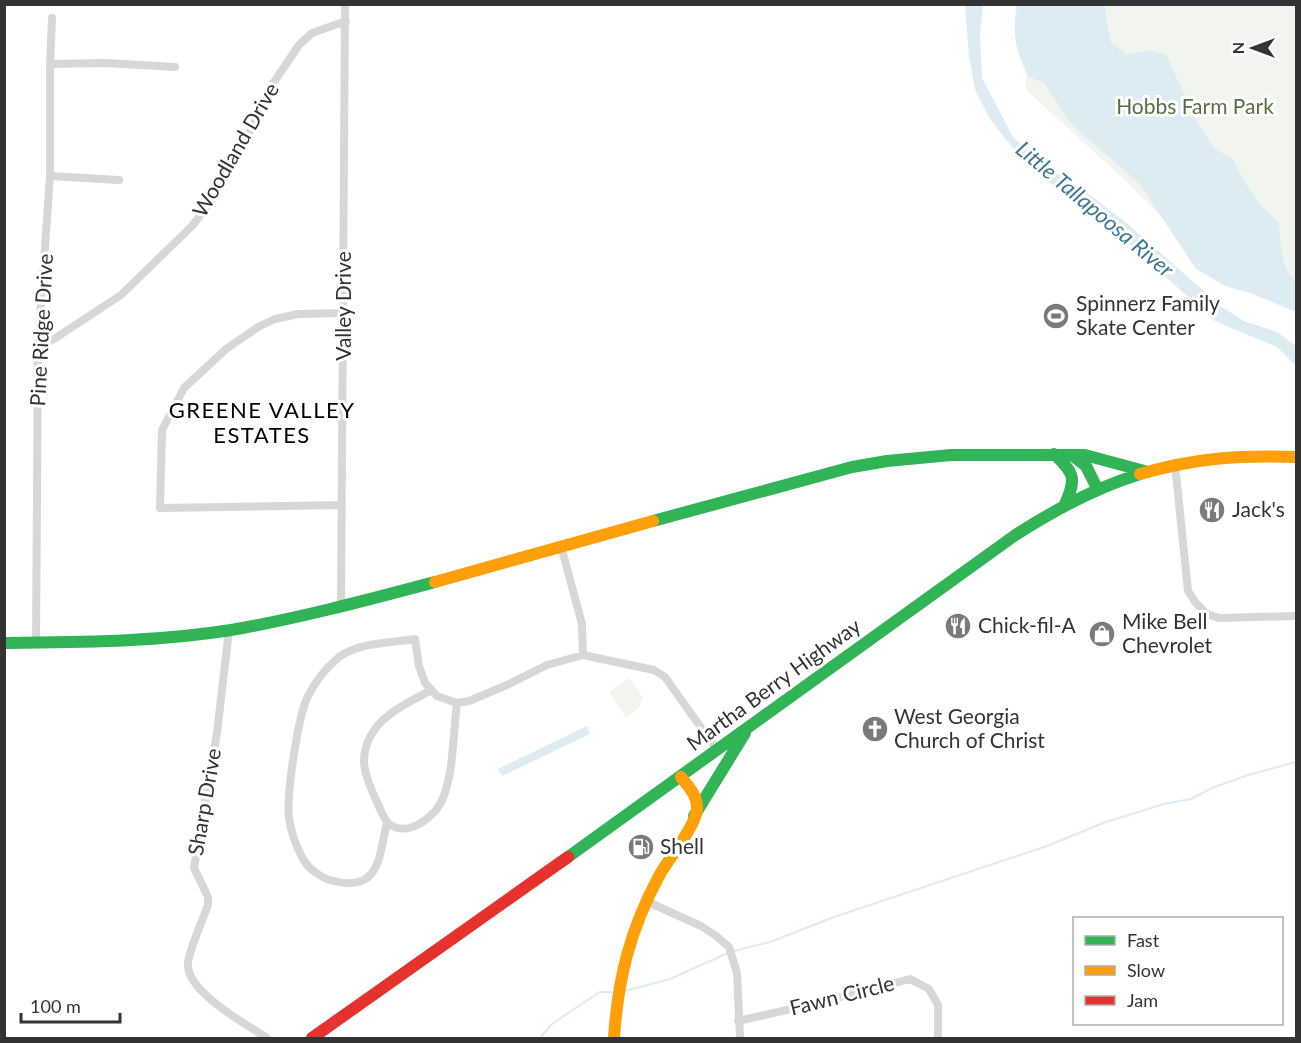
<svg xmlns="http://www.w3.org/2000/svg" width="1301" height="1043" font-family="Lato,sans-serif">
<rect width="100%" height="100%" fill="#fff"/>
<!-- green -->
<path fill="#f1f5ed" d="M1027 5H1296V307L1218 275 1126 181 1026 90Z
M630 678 643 698 639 707 626 718 609 692Z"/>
<!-- water -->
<path fill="#ddebf3" d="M965 5H983L980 35 982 78 1013 137 1045 166 1086 192 1124 221 1222 307 1244 321 1277 332 1296 346V366L1277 347 1215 321 1081 201 1048 182 1013 148 990 119 975 90 969 56Z
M1017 5H1104L1111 43 1127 55 1149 50 1166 55 1200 127 1214 148 1233 160 1247 186 1263 208 1279 223C1281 241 1280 270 1296 281V312L1250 293 1225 286 1196 269 1139 183 1073 126 1044 83 1029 77C1015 52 1012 33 1017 5Z
M587 726 590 734 502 776 498 769Z"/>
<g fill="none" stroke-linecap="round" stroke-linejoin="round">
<!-- stream -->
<path stroke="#ddebf3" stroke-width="2" d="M734 951 770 942 834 917 1047 846 1103 823 1164 804 1191 799 1212 788 1248 775 1296 762
M621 992 670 979 728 953
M540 1038 552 1024 565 1015 600 992H612"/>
<!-- street -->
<path stroke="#d7d7d7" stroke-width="8" d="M50 64 106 63 175 67
M50 176 119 180
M38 346 51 341 121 295 192 226 213 199 258 116 272 85 299 45 312 33 346 21
M1175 464 1188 591 1196 603 1207 614 1219 618 1296 616
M342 505 160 508 162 430 184 388 226 349 258 327 275 319 298 314 344 313
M561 546 582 624 583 655
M341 607 345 4
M229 630 217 733 194 868 208 897V905C203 919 189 950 188 963 185 991 246 1024 267 1038
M36 643 38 346 50 176V64L52 18
M431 690C412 701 388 711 375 729 356 755 365 777 377 802 380 808 383 818 388 823 407 839 436 817 443 798 454 771 453 732 457 703
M387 822C379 856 380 893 334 881 322 879 307 868 302 857 296 846 291 831 289 818 286 796 298 716 308 696 315 682 327 667 339 657 359 642 392 643 415 639L419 666 425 683 437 696 457 703 469 701 507 685 547 665 583 655 654 670 665 677 717 750
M646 901 701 926 715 935 729 947 737 973 740 1038
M738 1021 818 1003 910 979 929 989 938 1005V1038"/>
<!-- fast -->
<path stroke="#30b455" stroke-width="12" d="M1054 454C1074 473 1077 478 1065 504
M1073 456 1086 466 1098 490
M653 521 852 467 887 461 951 455H1085L1148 472
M4 643C80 642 156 642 231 630 300 618 367 600 435 582
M694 816 745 733
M568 857 1014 536C1054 510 1095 488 1140 474"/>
<!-- slow -->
<path stroke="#ff9f0a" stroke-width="12" d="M1140 474C1195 458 1239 455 1296 457
M435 582 653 521
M614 1038C618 978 630 930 659 876 668 859 695 828 697 809 698 796 688 786 681 777"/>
<!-- jam -->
<path stroke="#e5322d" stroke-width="12" d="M312 1038 568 857"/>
</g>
<!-- icons -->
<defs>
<symbol id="stadium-disc" viewBox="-11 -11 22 22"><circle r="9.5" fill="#7a7a7a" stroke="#fff"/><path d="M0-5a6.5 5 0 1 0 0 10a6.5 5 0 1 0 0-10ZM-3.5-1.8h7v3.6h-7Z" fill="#fff"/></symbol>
<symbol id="restaurant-disc" viewBox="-11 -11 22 22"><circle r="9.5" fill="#7a7a7a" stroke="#fff"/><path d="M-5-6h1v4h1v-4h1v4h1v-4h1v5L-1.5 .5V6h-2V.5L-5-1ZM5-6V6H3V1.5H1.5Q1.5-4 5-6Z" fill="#fff"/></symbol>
<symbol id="shop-disc" viewBox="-11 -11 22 22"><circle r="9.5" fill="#7a7a7a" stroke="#fff"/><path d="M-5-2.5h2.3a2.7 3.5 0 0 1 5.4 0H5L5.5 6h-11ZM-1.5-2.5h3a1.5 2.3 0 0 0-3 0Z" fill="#fff"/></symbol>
<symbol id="church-disc" viewBox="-11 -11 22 22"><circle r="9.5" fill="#7a7a7a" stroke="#fff"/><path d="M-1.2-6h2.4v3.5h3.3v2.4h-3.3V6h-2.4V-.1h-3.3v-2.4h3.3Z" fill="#fff"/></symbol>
<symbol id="fuel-disc" viewBox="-11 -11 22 22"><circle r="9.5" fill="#7a7a7a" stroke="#fff"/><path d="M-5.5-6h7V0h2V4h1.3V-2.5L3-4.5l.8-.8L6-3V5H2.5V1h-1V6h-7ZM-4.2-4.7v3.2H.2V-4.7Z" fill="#fff"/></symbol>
</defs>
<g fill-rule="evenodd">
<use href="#stadium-disc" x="1041" y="301" width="30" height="30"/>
<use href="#restaurant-disc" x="1197" y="495" width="30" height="30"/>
<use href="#restaurant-disc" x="943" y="611" width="30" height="30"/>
<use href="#shop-disc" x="1087" y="619" width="30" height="30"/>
<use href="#church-disc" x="860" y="714" width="30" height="30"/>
<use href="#fuel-disc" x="626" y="832" width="30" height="30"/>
</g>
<g text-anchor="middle" stroke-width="6" stroke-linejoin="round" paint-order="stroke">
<!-- park labels -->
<g font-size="21" fill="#56703f" stroke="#fff">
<text x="1195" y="114">Hobbs Farm Park</text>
</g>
<!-- street labels -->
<g font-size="21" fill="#333" stroke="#fff">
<text transform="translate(236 150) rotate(-60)" y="7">Woodland Drive</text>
<text transform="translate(344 306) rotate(-90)" y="7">Valley Drive</text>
<text transform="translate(42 330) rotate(-87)" y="7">Pine Ridge Drive</text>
<text transform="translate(774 685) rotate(-36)" y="7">Martha Berry Highway</text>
<text transform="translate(205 802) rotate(-80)" y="7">Sharp Drive</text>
<text transform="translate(842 996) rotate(-14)" y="7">Fawn Circle</text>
</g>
<!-- poi labels -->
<g font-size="21" fill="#333" stroke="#fff" text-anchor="start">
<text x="1076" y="311">Spinnerz Family<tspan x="1076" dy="24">Skate Center</tspan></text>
<text x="1232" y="517">Jack's</text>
<text x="1122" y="629">Mike Bell<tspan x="1122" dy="24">Chevrolet</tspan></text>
<text x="978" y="633">Chick-fil-A</text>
<text x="894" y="724">West Georgia<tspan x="894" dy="24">Church of Christ</tspan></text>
<text x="660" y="854">Shell</text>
</g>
<!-- water labels -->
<g font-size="22" font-style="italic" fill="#3f7597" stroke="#fff">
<text transform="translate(1095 209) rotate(40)" y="8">Little Tallapoosa River</text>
</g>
<!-- neighbourhood labels -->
<g font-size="22" letter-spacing="1.5" fill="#000" stroke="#fff">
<text x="262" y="418">GREENE VALLEY<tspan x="262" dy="25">ESTATES</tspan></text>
</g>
</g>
<!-- border -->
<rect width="1301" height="1043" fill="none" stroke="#333333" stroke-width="12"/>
<!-- legend -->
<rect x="1073" y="917" width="210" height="108" fill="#ffffff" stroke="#adadad" stroke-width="1.5"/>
<rect x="1085" y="936" width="30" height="9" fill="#30b455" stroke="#adadad" stroke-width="1.5"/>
<text x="1127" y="947" font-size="18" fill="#333333">Fast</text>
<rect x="1085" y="966" width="30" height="9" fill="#ff9f0a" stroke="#adadad" stroke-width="1.5"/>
<text x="1127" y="977" font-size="18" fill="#333333">Slow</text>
<rect x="1085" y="996" width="30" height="9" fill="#e5322d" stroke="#adadad" stroke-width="1.5"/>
<text x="1127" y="1007" font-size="18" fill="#333333">Jam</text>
<!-- north arrow -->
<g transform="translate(1253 48) rotate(270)" stroke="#ffffff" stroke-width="4.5" paint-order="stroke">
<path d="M0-4.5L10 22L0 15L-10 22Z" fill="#333333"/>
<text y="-9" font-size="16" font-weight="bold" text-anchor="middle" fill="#333333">N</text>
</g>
<!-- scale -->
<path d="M21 1013v9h99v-9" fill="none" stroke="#333333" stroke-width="3"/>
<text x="30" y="1013" font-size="18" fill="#333333" stroke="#ffffff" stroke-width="4.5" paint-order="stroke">100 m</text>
</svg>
